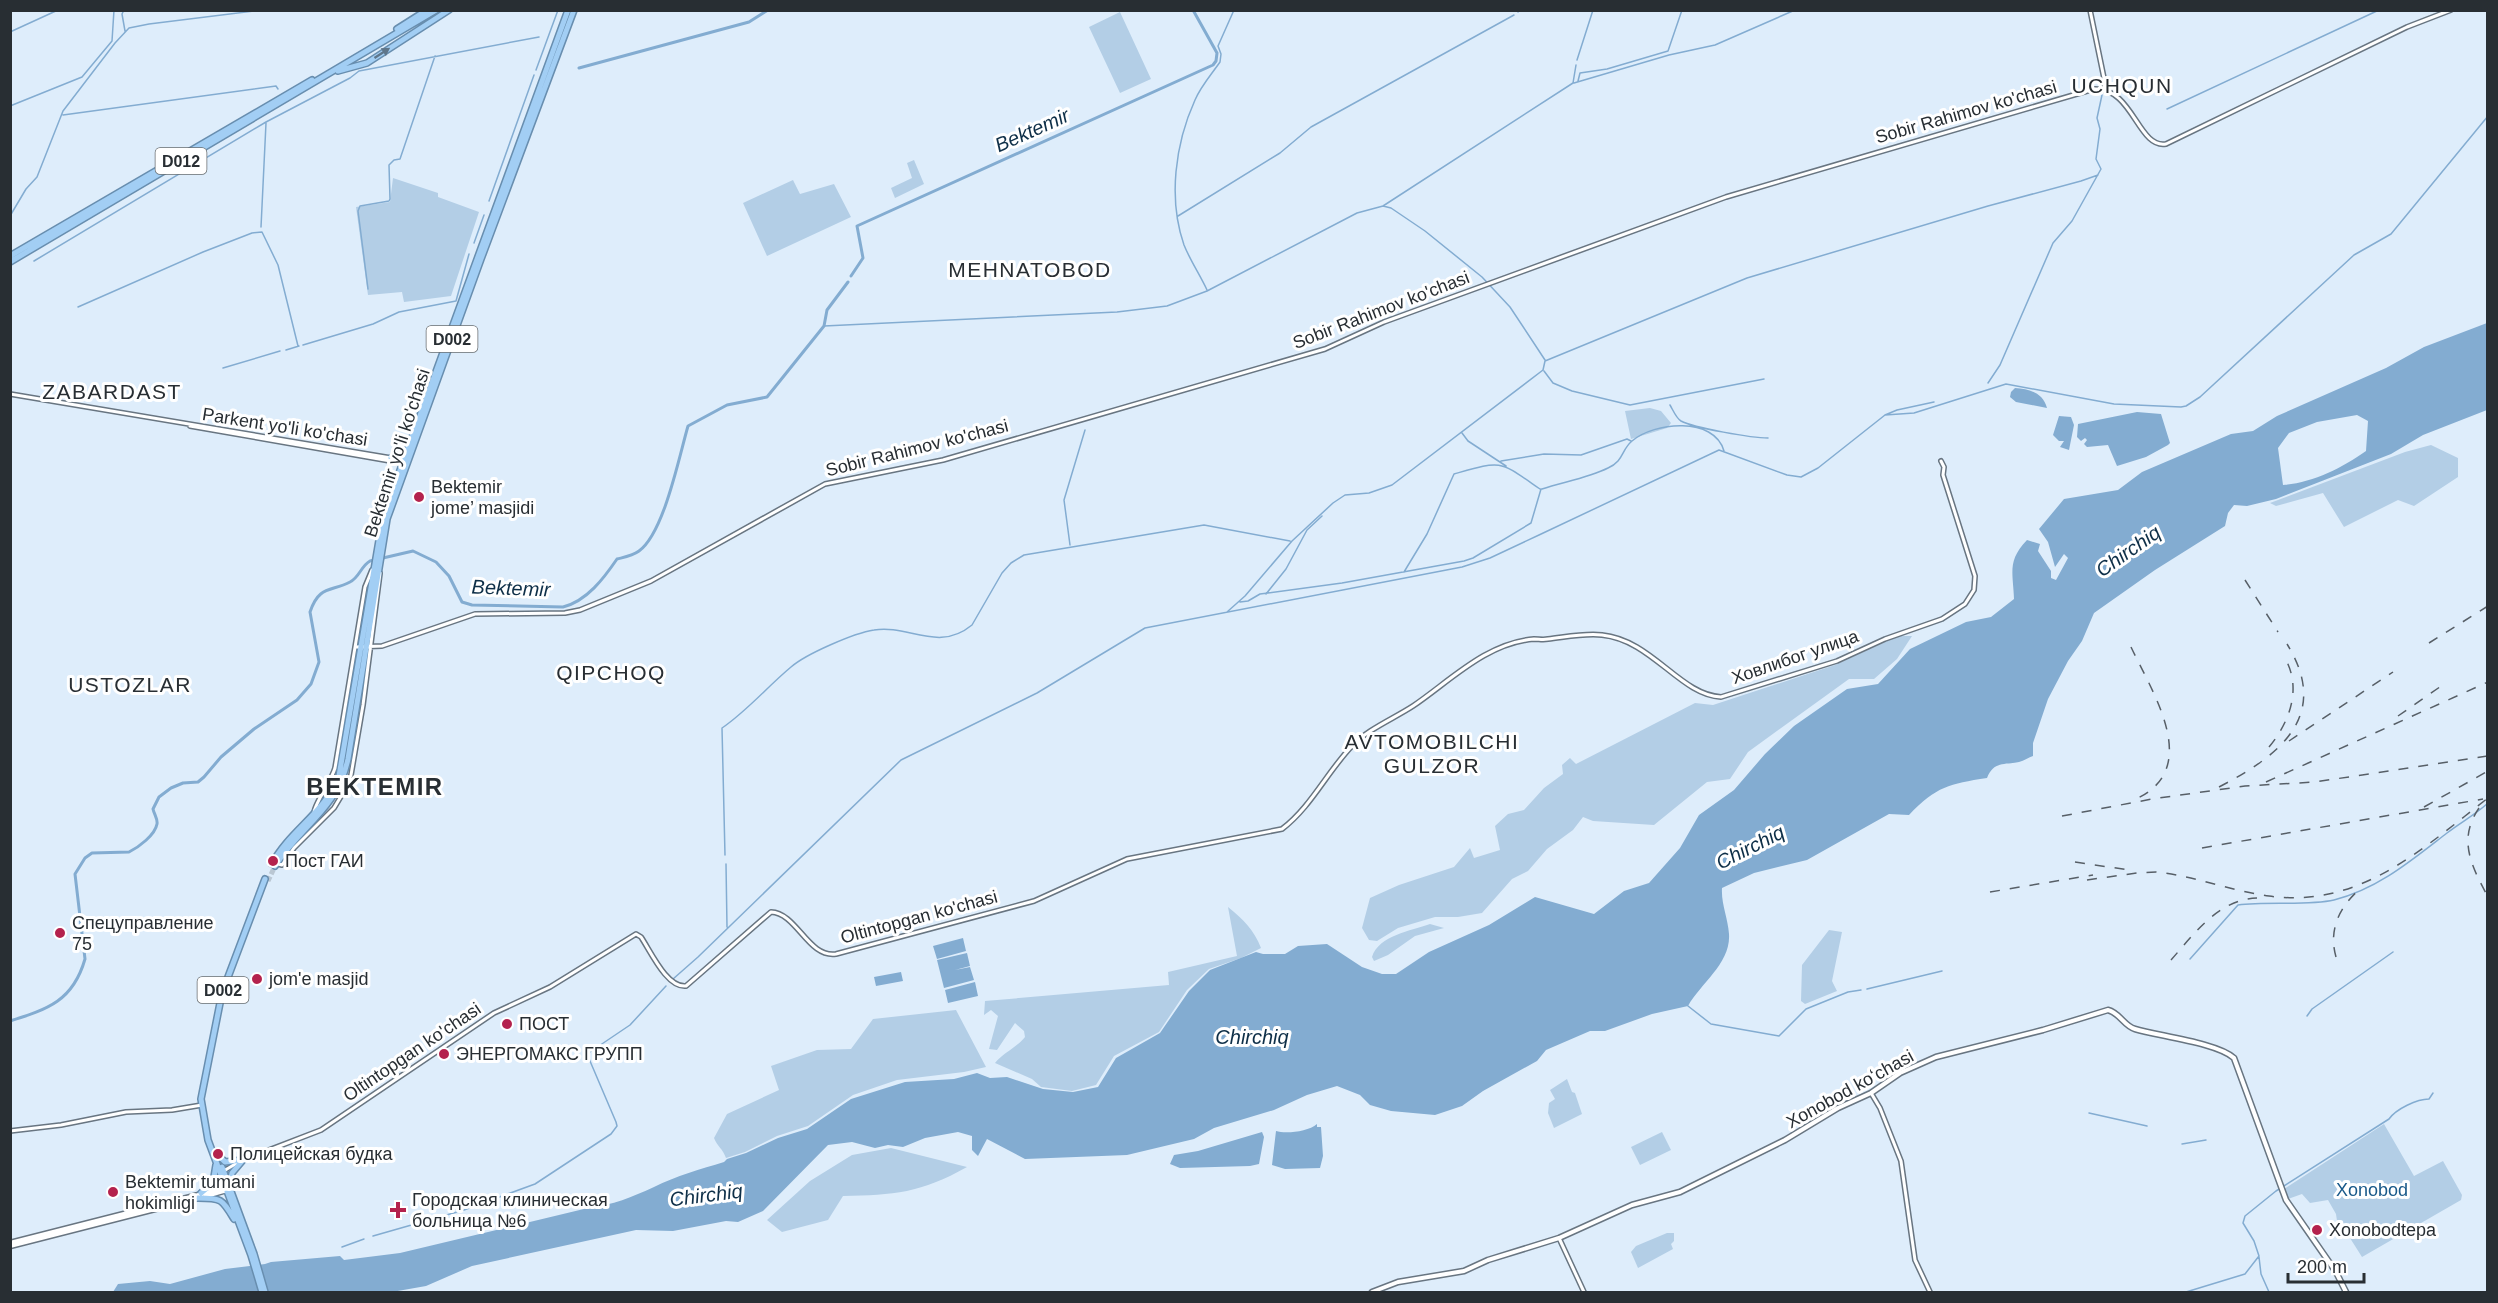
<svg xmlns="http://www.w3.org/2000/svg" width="2498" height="1303" font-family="Helvetica,sans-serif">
<rect width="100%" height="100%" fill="#deedfb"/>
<!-- green -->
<path fill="#b3cee6" d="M1120 12 1151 79 1120 93 1089 27Z
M914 160 924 184 895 198 891 188 912 178 907 163Z
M393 178 438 193V197L479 212 451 296 404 302 402 292 368 295 356 207 390 202Z
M793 180 800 194 834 184 851 217 767 256 743 203Z
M1650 408 1661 411 1671 423 1667 428 1631 439 1625 411Z
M2431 445 2458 458V477L2414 506 2398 500 2344 527 2323 493 2276 506 2270 503 2405 452Z
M1898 636H1912L1897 659 1874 679H1849L1748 752 1730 779 1707 782 1654 825 1593 821 1583 817 1573 830 1547 849 1528 871 1512 879 1482 913 1458 917H1435L1398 928 1377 941 1369 940 1362 928 1370 898 1399 885 1454 867 1470 848 1474 858 1500 850 1495 826 1508 814 1524 810 1544 788 1563 774 1562 765 1570 758 1576 764 1695 703 1713 705 1835 665Z
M1228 907C1243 919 1254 930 1261 948L1241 958 1209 969 1187 990 1159 1032 1114 1056 1096 1085 1072 1091 1041 1087 1032 1079 995 1063C1004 1052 1016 1048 1025 1037L1024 1031 1015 1023 997 1050 989 1049 998 1016 991 1010 984 1015 985 1001 1169 985 1168 972 1237 956Z
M1430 924 1444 928 1415 936 1388 955 1374 961 1372 957C1379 935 1411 931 1430 924Z
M1829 930 1842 932 1832 981 1837 991 1805 1004 1801 1001 1802 965Z
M956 1010 986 1067 964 1072 897 1080 853 1095 808 1126 777 1136 745 1152 726 1158C723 1149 717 1146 714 1138L727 1114 779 1090 771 1066 817 1050 851 1049 873 1019Z
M1567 1079 1572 1092 1575 1093 1582 1114 1554 1128 1548 1113 1549 1103 1555 1099 1550 1090Z
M2384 1124 2414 1176 2443 1161 2462 1195 2461 1200 2362 1257 2343 1227 2337 1221 2336 1214 2328 1200 2310 1203 2302 1194 2288 1199 2284 1189Z
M1662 1132 1671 1150 1640 1165 1631 1147Z
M891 1148 967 1167C921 1193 894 1195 843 1196L828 1220 782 1232 767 1220 810 1181 852 1155Z
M1667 1233H1674V1241L1671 1244 1673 1249 1638 1268 1631 1252 1636 1246Z"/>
<!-- water -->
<path fill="#83acd1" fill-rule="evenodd" d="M2487 323V410L2423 435 2391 454 2276 499 2247 506 2234 505 2228 513 2225 526 2155 570 2094 613 2082 641 2068 661 2048 699 2033 743V756C2029 757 2024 761 2019 762 2004 765 1994 761 1987 778 1949 784 1937 786 1909 815L1889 814 1807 860 1754 873 1722 888C1721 904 1728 918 1729 934 1731 963 1701 983 1688 1006L1652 1014 1605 1031H1590L1546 1050 1537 1061 1483 1091 1462 1106 1435 1115 1391 1111 1370 1105 1360 1095 1337 1086 1307 1095 1274 1110 1214 1128 1194 1139 1127 1155 1025 1159 987 1139 978 1156 972 1150V1136L958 1132 925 1138 903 1147 888 1145 875 1148 852 1142 828 1145 763 1211 738 1222 726 1221 673 1231 636 1230 472 1266 426 1286 392 1292H113L118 1284 150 1281 170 1284 225 1269 265 1264 271 1262 340 1256 344 1260 400 1253 588 1208C613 1205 632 1197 654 1187 676 1176 701 1169 724 1162L727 1159 746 1153 778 1138 807 1129 851 1099 905 1082 954 1079 977 1073 990 1078 1007 1077 1043 1089 1073 1092 1098 1087 1116 1058 1160 1033 1189 991 1210 970 1256 952 1263 954H1285L1298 946 1327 944 1362 967 1382 974H1396L1429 952 1489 925 1535 897 1594 914 1624 891 1649 883 1680 848 1699 815 1734 790 1765 754 1794 726 1847 689 1878 684 1910 649 1966 622 1991 617 2014 599C2013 572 2007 561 2027 540L2040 544 2038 551 2051 571V578L2056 580 2068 558 2064 554 2055 567 2048 542 2039 529 2064 499 2118 490 2142 472 2231 434 2253 431 2277 416 2386 368 2424 347ZM2357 415 2368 421 2366 451C2342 468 2312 483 2283 485L2278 448 2289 433 2317 422Z
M2015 388C2030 389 2043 393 2047 408L2016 402 2010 397 2011 392Z
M2137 412 2161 414 2170 443 2168 445 2146 457 2117 466 2108 445 2087 447 2084 444 2087 440 2085 438 2081 441 2077 437 2078 424Z
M2059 416 2071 417 2074 425 2069 450 2060 447 2064 441H2059L2053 435Z
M963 938 966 951 937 959 933 946Z
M967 953 970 966 955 970 970 967 974 980 944 988 937 960Z
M901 972 903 981 876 986 874 977Z
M975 982 978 996 948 1003 945 990Z
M1317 1124V1127H1321L1323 1156 1320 1168 1285 1169 1272 1165 1276 1131C1285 1134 1308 1132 1317 1124Z
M1262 1132 1264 1137 1259 1164 1250 1166 1180 1168 1170 1164 1174 1155 1198 1151Z"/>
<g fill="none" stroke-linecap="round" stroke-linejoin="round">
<!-- stream -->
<path stroke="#83acd1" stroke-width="1.5" d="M124 10 122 14 125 31
M1518 12 1520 10
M10 32 58 10
M1577 60 1593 10
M536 70 558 10
M1578 81 1580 73 1607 69 1668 51 1682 10
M1574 83 1669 55 1715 45 1795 10
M10 106 82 77 112 41 114 10
M2167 109 2379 10
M63 115 276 86 278 89
M489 201 534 75
M1383 206 1573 83 1576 65
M10 216 26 189 37 177 63 111 115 43 129 28 149 24 262 10
M1178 216 1280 153 1311 127 1514 15
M261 227 266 123
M474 243 484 215
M34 261 266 122 350 78 359 71 539 37
M368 289 358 211 360 206 389 201 390 199 389 165 394 160 400 159 435 56
M1207 290C1200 275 1190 260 1184 245 1168 199 1175 144 1195 100 1201 86 1211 75 1220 62L1221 54 1218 46 1234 10
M78 307 203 252 252 233 262 232 278 265 298 346
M824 326 1117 312 1167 306 1207 291 1357 213 1383 206 1391 208 1425 231 1482 277 1510 307 1545 360
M303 345 373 324 399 312 456 301 469 254
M286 350 299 346
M223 368 280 351
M1544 371 1553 383 1572 391 1630 405 1764 379
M1988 383 2000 365 2053 243 2072 221 2101 169 2096 159 2100 129 2097 118 2102 95
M1670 405C1673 410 1676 418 1681 421 1694 428 1752 438 1768 438
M1885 415 1897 410 1934 402
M1462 433 1468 441 1506 466
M1501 461 1544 454 1581 455 1627 439 1631 441
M1542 489C1563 482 1588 478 1608 468 1624 461 1621 450 1632 441 1654 422 1714 416 1724 451
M1070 545 1064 500 1085 430
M1404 572 1427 534 1454 474C1503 460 1498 460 1540 489
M1266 594 1286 569 1307 530 1322 516
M1240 602 1248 601 1260 594 1342 583 1464 561 1473 558 1531 523 1541 489
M1227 612 1245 596 1292 541 1333 503 1345 495 1369 493 1392 485 1543 370 1545 361 1747 278 1988 206 2081 181 2098 175
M725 855 722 728C747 711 767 687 791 667 806 654 854 633 874 630 908 624 938 653 972 625L1002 573 1011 563 1024 555 1204 525 1290 541
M726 864 727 927
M2190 959 2238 905C2267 901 2308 906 2334 900 2378 889 2412 860 2447 833 2461 822 2475 815 2488 803
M673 979 698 957 901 760 1037 693 1145 628 1462 567 1490 558 1539 535 1719 450 1787 475 1801 477 1818 468 1885 415 1914 413 2006 384 2114 404 2181 407 2186 406 2200 397 2354 255 2391 234 2488 116
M1867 989 1942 971
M1688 1006 1711 1024 1779 1036 1806 1009 1848 992 1861 990
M2307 1016 2312 1009 2393 952
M2089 1113 2147 1126
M2182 1144 2206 1140
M373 1236 464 1210 535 1184 611 1134 617 1126 616 1122 587 1054 630 1025 666 986
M342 1247 364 1239
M2259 1257 2261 1274 2269 1292
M2186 1292 2245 1274 2259 1256 2254 1241 2243 1223 2245 1216 2276 1191 2389 1119C2396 1109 2417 1099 2429 1099L2433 1093"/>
<!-- canal -->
<path stroke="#83acd1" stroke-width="3" d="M579 68 749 22 768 10
M851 276 863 258 857 226 1213 65 1216 61 1217 53 1193 10
M10 1021C48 1009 73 1001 85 959L75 874 85 858 92 853 129 852C139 847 155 835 157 824 158 819 154 814 153 809L159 797 171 788 183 783 198 782 204 777 221 757 254 729 297 700 311 684 319 662 310 612C319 585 331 592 350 582 359 578 361 566 370 561L413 551 436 562 449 576 462 602 472 605 563 607C587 601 604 578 617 559 625 557 632 556 639 551 664 533 679 457 688 426L727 405 767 397 824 326 827 310 848 282"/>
<!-- trunk-tunnel -->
<path stroke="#bac7d3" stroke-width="5" stroke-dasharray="5 2.5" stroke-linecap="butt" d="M268 881 275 866"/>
<defs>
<path id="tertiary" d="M2090 10 2105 83 2104 90
M10 394 403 460
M190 426 402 463
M356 647 382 646 475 614 565 613 580 610 651 581 825 484 943 460 1325 349 1384 322 1726 197 2094 89C2133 87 2138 149 2166 144L2407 27 2451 10
M314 813C314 804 331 782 335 768L365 587 372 570
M278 864 282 865 294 848 334 808 343 793 351 775 363 705 380 573
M1871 1093 1880 1108 1901 1161 1915 1260 1930 1292
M10 1131 61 1125 126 1112 172 1110 202 1105
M243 1160 321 1130 494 1013 550 987 636 934 641 937C651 952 667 988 686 986L771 912C797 913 808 958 836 954L1034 901 1127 859 1282 829C1311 807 1327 772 1352 746 1368 729 1393 719 1413 706 1450 681 1486 643 1534 639 1539 639 1543 640 1548 639 1566 637 1584 633 1602 635 1652 640 1680 695 1721 697L1837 661 1885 639 1942 619 1965 604 1974 590 1975 576 1943 475 1944 467 1941 461
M222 1172 237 1163
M1559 1238 1584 1292"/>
<path id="secondary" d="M206 1196 227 1190
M10 1243 226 1188
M10 1246 198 1198
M1372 1292 1398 1282 1464 1271 1488 1260 1559 1238 1632 1205 1680 1192 1785 1140 1838 1108 1871 1093 1900 1073 1936 1057 2043 1030 2108 1010C2120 1013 2124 1026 2135 1029 2159 1036 2218 1043 2234 1058L2286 1200 2336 1272 2346 1292"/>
<path id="trunk" d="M397 29 427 10
M338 71 367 63 449 10
M10 256 312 80
M10 262 436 10
M391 458 405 452
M272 864C289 831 326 812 339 776L383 517 568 10
M275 866C301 825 337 810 348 759L387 519 481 259 574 10
M217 1154 225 1162 242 1160
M222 1167 254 1254 265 1292
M230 1183 232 1173 243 1160
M201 1193 213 1183 216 1165
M198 1198C222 1198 222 1199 234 1219
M262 1292 251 1255 208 1140 201 1099 222 993 265 879"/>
</defs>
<!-- tertiary casing -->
<use href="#tertiary" stroke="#687581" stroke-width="6"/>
<!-- secondary casing -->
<use href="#secondary" stroke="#687581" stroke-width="7"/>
<!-- trunk casing -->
<use href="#trunk" stroke="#688eaf" stroke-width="8"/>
<!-- tertiary -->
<use href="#tertiary" stroke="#fff" stroke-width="3"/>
<!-- secondary -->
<use href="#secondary" stroke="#fff" stroke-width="4"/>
<!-- trunk -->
<use href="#trunk" stroke="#a2cef4" stroke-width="5"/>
<!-- rail -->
<path stroke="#575f67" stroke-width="1.5" stroke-dasharray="10 10" stroke-linecap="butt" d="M2245 580 2278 632
M2429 643 2488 606
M2131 647C2152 692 2203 768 2136 799
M2398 716 2447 682
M2289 741 2393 672
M2269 747C2289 723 2301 691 2287 662
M2266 782 2488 682
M2219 787C2281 755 2331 715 2287 644
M2424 807 2488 771
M2479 808C2457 840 2472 867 2488 897
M2062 816 2152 799 2245 786 2315 782 2488 756
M2202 848 2483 799
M2075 862 2129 870
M2087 880 2137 873 2156 872C2195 876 2231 891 2269 896 2359 909 2422 849 2488 798
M1990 892 2093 875
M2336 957C2328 929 2340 906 2361 888
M2171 960C2194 934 2219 899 2257 898"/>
</g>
<!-- one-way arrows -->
<defs><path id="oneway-solid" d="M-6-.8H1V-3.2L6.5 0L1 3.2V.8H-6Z" transform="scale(1.5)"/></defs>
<use fill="#5f768a" href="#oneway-solid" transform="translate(382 53) rotate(-33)"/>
<!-- markers -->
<g fill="#b4224d" stroke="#fff" stroke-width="2">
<circle cx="419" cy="497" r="6"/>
<circle cx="273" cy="861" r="6"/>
<circle cx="60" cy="933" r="6"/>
<circle cx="257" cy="979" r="6"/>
<circle cx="507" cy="1024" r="6"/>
<circle cx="444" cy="1054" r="6"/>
<circle cx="218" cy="1154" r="6"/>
<circle cx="113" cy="1192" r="6"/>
<path d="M395 1201h6v6h6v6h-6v6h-6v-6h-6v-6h6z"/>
<circle cx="2317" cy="1230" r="6"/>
</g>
<g text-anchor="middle" stroke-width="6" stroke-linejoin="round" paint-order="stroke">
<!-- shield labels -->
<g fill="#fff" stroke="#686d70" stroke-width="1.5">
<rect x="155.5" y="148" width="51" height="26" rx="4.5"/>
<rect x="426.5" y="326" width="51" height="26" rx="4.5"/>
<rect x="197.5" y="977" width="51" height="26" rx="4.5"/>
</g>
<g font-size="16" font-weight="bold" fill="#282e33">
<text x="181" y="167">D012</text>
<text x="452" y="345">D002</text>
<text x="223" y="996">D002</text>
</g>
<!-- street labels -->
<g font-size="18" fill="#282e33" stroke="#fff">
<text transform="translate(1966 112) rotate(-16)" y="6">Sobir Rahimov ko'chasi</text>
<text transform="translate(1381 310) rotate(-21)" y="6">Sobir Rahimov ko'chasi</text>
<text transform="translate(285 427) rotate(9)" y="6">Parkent yo'li ko'chasi</text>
<text transform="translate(917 448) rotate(-14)" y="6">Sobir Rahimov ko'chasi</text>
<text transform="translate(397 453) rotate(-72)" y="6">Bektemir yo'li ko'chasi</text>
<text transform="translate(1795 657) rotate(-19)" y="6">Ховлибог улица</text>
<text transform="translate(919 917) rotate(-15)" y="6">Oltintopgan ko'chasi</text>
<text transform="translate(412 1052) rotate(-34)" y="6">Oltintopgan ko'chasi</text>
<text transform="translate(1850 1089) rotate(-29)" y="6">Xonobod koʻchasi</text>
</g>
<!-- poi labels -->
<g font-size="18" fill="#282e33" stroke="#fff" text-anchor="start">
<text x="431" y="493">Bektemir<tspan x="431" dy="21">jome’ masjidi</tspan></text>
<text x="285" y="867">Пост ГАИ</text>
<text x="72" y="929">Спецуправление<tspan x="72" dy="21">75</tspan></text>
<text x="269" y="985">jom'e masjid</text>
<text x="519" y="1030">ПОСТ</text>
<text x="456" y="1060">ЭНЕРГОМАКС ГРУПП</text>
<text x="230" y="1160">Полицейская будка</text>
<text x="125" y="1188">Bektemir tumani<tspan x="125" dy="21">hokimligi</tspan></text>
<text x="412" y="1206">Городская клиническая<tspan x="412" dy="21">больница №6</tspan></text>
<text x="2329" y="1236">Xonobodtepa</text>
</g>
<!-- park labels -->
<g font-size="18" fill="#195989" stroke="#fff">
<text x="2372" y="1196">Xonobod</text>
</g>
<!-- water labels -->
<g font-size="20" font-style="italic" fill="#0e2f48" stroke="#fff">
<text transform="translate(1032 130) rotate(-24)" y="7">Bektemir</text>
<text transform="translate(2128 551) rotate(-35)" y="7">Chirchiq</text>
<text transform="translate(511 588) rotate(2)" y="7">Bektemir</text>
<text transform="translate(1750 847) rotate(-27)" y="7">Chirchiq</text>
<text x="1252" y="1044">Chirchiq</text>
<text transform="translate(706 1195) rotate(-7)" y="7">Chirchiq</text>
</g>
<!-- quarter labels -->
<g font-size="21" letter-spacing="1.5" fill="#282e33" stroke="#fff">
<text x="2122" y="93">UCHQUN</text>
<text x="1030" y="277">MEHNATOBOD</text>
<text x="112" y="399">ZABARDAST</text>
<text x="611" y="680">QIPCHOQ</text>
<text x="130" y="692">USTOZLAR</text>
<text x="1432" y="749">AVTOMOBILCHI<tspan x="1432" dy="24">GULZOR</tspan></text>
</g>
<!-- district labels -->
<g font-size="24" font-weight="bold" letter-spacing="1.5" fill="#282e33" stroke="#fff">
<text x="375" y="795">BEKTEMIR</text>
</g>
</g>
<!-- border -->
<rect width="2498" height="1303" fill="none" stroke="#282e33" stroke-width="24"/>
<!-- scale -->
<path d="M2288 1273v9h76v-9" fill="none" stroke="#282e33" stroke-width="3"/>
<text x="2297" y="1273" font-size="18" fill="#282e33" stroke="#ffffff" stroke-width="4.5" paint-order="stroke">200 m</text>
</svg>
